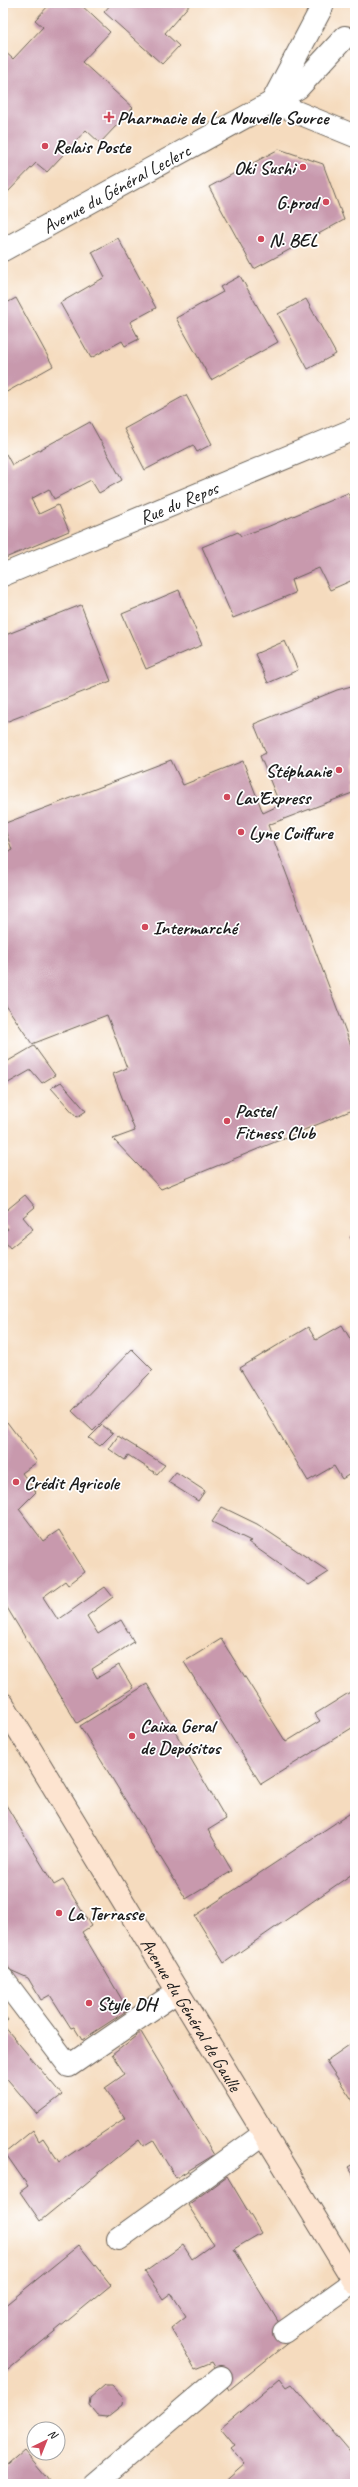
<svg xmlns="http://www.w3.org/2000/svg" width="358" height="2487" font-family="Caveat,sans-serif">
<rect width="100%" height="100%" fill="#fff"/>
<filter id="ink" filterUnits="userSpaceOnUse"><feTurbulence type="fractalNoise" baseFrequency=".025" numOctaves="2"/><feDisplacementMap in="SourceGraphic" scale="8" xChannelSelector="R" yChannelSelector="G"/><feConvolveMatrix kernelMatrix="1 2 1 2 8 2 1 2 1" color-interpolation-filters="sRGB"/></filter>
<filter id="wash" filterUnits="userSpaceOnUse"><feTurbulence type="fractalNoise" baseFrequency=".012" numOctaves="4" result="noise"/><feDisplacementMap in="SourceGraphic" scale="16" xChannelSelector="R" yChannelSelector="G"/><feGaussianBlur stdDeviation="0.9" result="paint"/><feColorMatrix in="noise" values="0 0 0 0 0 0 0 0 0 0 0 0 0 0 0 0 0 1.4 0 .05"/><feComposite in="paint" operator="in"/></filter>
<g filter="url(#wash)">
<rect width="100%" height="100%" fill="#f5dbbe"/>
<g id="blocks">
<!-- building -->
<path fill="#c899ad" d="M51 3H79L110 32 82 62 133 108 100 143 86 130 47 172 36 163 6 194 3 191V50L13 59 43 27 35 20Z
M112 3H191L165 33 179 46 162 64 104 12Z
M279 149 323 164 344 220 254 269 209 187Z
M118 238 156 308 130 322 139 339 125 346 122 341 91 358 60 303 105 277 92 252Z
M240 276 278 342 211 380 176 318 223 292 220 287Z
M16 298 53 366 3 394V305Z
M306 299 336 354 308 369 278 314Z
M186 395 212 444 197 452 193 445 145 470 124 429Z
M90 422 122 480 99 493 91 480 54 499 49 489 31 499 39 514 58 505 69 531 3 559V455L6 454 12 465Z
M348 493 355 508V579L330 590 319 568 291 580 295 593 233 618 202 547 238 532 241 536 267 527Z
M179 590 202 645 146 669 122 614Z
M81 605 111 681 3 723V636Z
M285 641 298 670 268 683 255 654Z
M355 685V792L268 825 352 1048 355 1046V1109L161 1189 113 1139 135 1131 113 1074 127 1068 107 1015 32 1044 3 1001V854L12 850 3 824 171 760 183 785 243 761 263 813 280 805 260 756 266 753 254 724 337 690Z
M34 1046 55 1075 42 1083 31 1070 3 1086V1064Z
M61 1082 86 1111 77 1117 51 1088Z
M25 1195 35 1207 23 1217 33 1229 10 1248 3 1239V1233L8 1229 3 1223V1213Z
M355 1235V1245L350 1237Z
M342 1325 355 1347V1471L342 1479 334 1466 308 1481 240 1368 308 1327 316 1340Z
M132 1349 153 1370 93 1431 72 1411Z
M7 1422 37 1462 22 1473 36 1492 19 1509 43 1541 59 1530 85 1572 68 1585 65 1581 43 1597 58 1620 105 1587 113 1597 87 1616 98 1634 121 1620 134 1642 92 1669 97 1678 119 1665 133 1688 77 1723 3 1601V1425Z
M102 1425 113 1433 100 1446 89 1438Z
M118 1436 163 1464 165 1465 157 1474 128 1455 125 1460 109 1449Z
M176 1472 205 1491 198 1501 168 1482Z
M222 1507 257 1524 329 1572 309 1585 248 1542 251 1541 212 1522Z
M221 1639 286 1742 320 1721 315 1714 355 1689V1726L261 1784 184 1662Z
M147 1684 226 1819 208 1830 232 1871 186 1899 80 1726Z
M3 1800 54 1885 63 1880 91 1926 82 1932 128 2010 82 2040 74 2027 71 2028 50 1995 41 2000 28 1978 10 1970 3 1958V1926L5 1924 3 1920Z
M355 1810V1872L224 1963 195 1916Z
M3 2014 8 2020 3 2025 62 2095 37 2114 3 2074Z
M141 2032 214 2155 176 2178 153 2140 143 2146 139 2140 40 2221 20 2192 28 2186 5 2153 33 2130 39 2141 43 2138 59 2162 125 2118 105 2088 125 2074 112 2055Z
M355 2041V2104L326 2061Z
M355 2163V2177L348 2167Z
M227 2176 261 2233 234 2249 290 2341 229 2390 212 2362 195 2369 171 2328 186 2316 171 2293 163 2299 145 2272 183 2245 192 2259 213 2244 188 2205Z
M79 2245 111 2285 3 2374V2307Z
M280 2378 287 2387 292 2384 355 2458V2484H222L245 2464 231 2448 235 2445 221 2428Z
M105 2385H112L123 2397 122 2405 107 2417 98 2416 89 2405 90 2398Z
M24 2451 46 2477 51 2484H3V2469Z"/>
</g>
</g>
<g filter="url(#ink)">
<use href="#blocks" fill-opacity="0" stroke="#685f55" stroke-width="1"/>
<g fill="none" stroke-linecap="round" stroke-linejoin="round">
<defs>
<path id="service" d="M3 1979 69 2066 178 1991
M118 2239 265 2133
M284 2332 354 2282
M95 2484 221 2377"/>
<g id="minor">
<path d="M272 102 355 136"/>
<path id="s1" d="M3 575 355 429"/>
</g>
<g id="tertiary">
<path d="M272 102 322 7"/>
<path id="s2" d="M3 250 298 88 345 37"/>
</g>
<g id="secondary">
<path id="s3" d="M3 1704 355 2283"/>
</g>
</defs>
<!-- service casing -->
<use href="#service" stroke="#685f55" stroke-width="24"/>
<!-- minor casing -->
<use href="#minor" stroke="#685f55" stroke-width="24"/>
<!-- tertiary casing -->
<use href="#tertiary" stroke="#685f55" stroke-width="24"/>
<!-- secondary casing -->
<use href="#secondary" stroke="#685f55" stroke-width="24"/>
<!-- service -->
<use href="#service" stroke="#fff" stroke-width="22"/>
<!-- minor -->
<use href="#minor" stroke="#fff" stroke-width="22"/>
<!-- tertiary -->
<use href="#tertiary" stroke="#fff" stroke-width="22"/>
<!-- secondary -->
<use href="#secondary" stroke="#fde4d0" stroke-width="22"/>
</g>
</g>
<!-- markers -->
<g fill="#d1495b" stroke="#fff" stroke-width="1.5">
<path d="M107 111h4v4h4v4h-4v4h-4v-4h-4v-4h4z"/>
<circle cx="45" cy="146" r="4"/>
<circle cx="303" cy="167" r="4"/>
<circle cx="326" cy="202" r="4"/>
<circle cx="261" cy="239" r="4"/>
<circle cx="339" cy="770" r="4"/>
<circle cx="227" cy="797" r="4"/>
<circle cx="241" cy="832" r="4"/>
<circle cx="145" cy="927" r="4"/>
<circle cx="227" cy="1121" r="4"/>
<circle cx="16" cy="1482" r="4"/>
<circle cx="132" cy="1736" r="4"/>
<circle cx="59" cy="1913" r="4"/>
<circle cx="89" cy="2003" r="4"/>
</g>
<g text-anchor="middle" stroke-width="3.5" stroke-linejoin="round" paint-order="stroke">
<!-- poi labels -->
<g font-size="19" font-weight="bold" fill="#1c1c1c" stroke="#fff" text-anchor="start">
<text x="117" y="124">Pharmacie de La Nouvelle Source</text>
<text x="53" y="153">Relais Poste</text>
<text x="295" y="174" text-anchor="end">Oki Sushi</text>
<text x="318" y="209" text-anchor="end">G.prod</text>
<text x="269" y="246">N. BEL</text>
<text x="331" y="777" text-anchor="end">Stéphanie</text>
<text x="235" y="804">Lav’Express</text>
<text x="249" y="839">Lyne Coiffure</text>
<text x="153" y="934">Intermarché</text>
<text x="235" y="1117">Pastel<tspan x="235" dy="22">Fitness Club</tspan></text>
<text x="24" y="1489">Crédit Agricole</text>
<text x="140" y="1732">Caixa Geral<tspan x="140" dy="22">de Depósitos</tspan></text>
<text x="67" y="1920">La Terrasse</text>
<text x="97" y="2010">Style DH</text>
</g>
<!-- street labels -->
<g font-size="19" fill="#1c1c1c" stroke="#fff">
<text dy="7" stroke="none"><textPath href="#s2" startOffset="129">Avenue du Général Leclerc</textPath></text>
<text dy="7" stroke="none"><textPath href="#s1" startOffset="190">Rue du Repos</textPath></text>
<text dy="7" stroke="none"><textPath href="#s3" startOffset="363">Avenue du Général de Gaulle</textPath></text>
</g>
</g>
<!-- margin -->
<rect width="358" height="2487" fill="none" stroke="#fff" stroke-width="16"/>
<!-- north arrow -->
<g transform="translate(46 2441) rotate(43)"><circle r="19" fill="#ffffff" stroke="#a4a4a4"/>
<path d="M0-3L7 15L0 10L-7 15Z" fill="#d1495b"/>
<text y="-6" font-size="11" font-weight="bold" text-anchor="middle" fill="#1c1c1c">N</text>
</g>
</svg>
